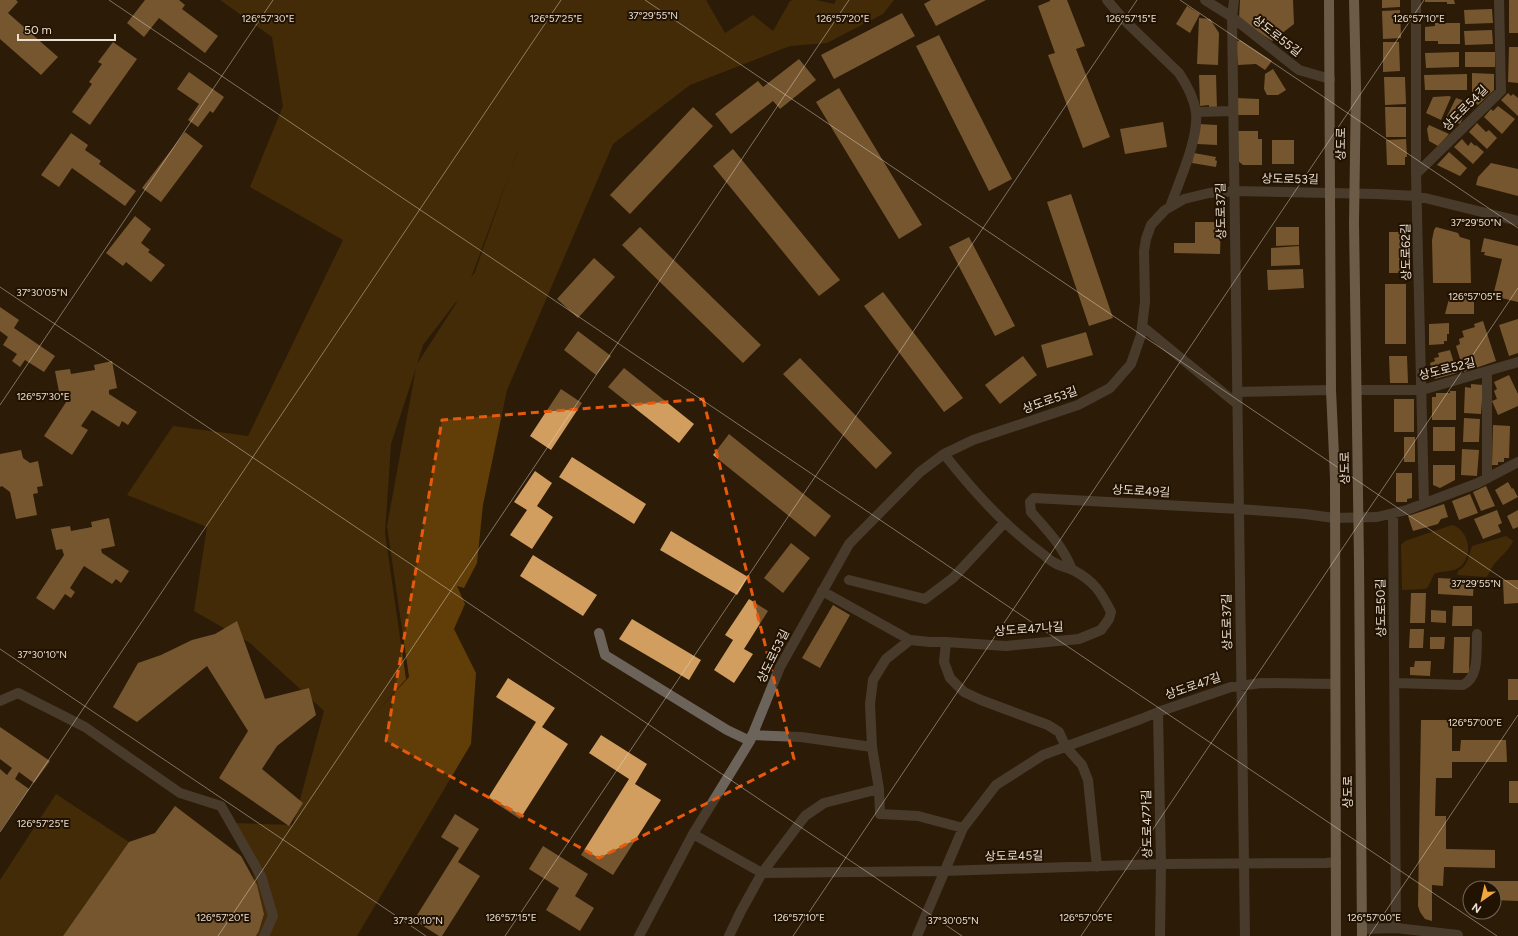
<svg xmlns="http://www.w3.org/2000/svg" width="1518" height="936" font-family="Figtree,'Noto Sans KR',sans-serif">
<rect width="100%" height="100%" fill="#2b1b07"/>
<!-- green -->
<path fill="#613e08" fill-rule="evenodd" d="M220 0H706L725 33 753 15 773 31 790 1 793 0H816L834 4 836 0H894L883 14 827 43 790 46 690 85 613 144 507 390 483 505 477 563 464 588 457 586 465 604 454 629 476 673 471 744 357 936H256L259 931 264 914 248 855 235 823 293 825 324 711 250 643 194 611 207 527 127 495 173 426 248 436 343 240 250 187 283 106 272 37ZM517 152 475 272 471 278 517 153ZM456 302H457L417 364 423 345ZM416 368 387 526 409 677 371 718 406 679 385 533 391 444Z
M1452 525C1468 529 1474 554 1461 566 1453 573 1443 570 1434 574L1428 587 1425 589 1402 590 1401 545 1405 541Z
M1506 536 1513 541C1509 551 1499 557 1493 566 1490 570 1490 574 1486 577L1457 575 1458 571C1469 565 1468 556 1472 546Z
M56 794 129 842 63 936H0V880Z"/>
<!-- building -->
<path fill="#d19e5f" d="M0 0H16L18 2 8 13 58 57 41 75 0 39Z
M145 0H179L185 5 182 9 218 36 205 53 159 18 144 37 127 23Z
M931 0H986L936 26 924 4Z
M1050 0H1067L1085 46 1076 49 1110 137 1083 148 1048 55 1055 53 1038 6 1050 1Z
M1240 0H1293L1294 24 1272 41 1239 19Z
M1382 0H1400V7L1382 8Z
M1425 0H1454L1455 4H1447V2H1425Z
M1509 0H1518V33H1509Z
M1187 6 1200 14 1190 33 1176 24Z
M1492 9 1493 23 1465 24 1464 10Z
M1400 10 1401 38 1383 39 1382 11Z
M902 13 915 36 834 79 821 55Z
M1199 18 1210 19 1219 33 1218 65 1197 64Z
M1435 23H1460V44H1438V41H1425V27L1435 26Z
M1492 30 1493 44 1465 45 1464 31Z
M939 35 1012 179 989 191 916 46Z
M1240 40 1272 61 1265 70 1256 64 1238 65 1236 42Z
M113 42 137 59 90 125 72 112 92 84 89 82 102 64 98 62Z
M1383 42H1399L1400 71 1383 72Z
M1509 47H1518V83L1508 82Z
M1459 52V67L1426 68 1425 53Z
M1465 52H1495V67H1465Z
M799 59 816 80 780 109 773 101 731 134 715 114 758 81 763 87Z
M1273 69 1286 90 1278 95H1267L1264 89 1265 74Z
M189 72 224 97 213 113 210 111 198 127 188 120 199 104 177 89Z
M1472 73 1494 74V90L1478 105 1472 99Z
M1467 74V90H1425L1424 75Z
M1199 75H1216L1217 109H1209V105L1200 106Z
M1384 77H1405L1406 104 1385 105Z
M839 88 922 225 899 239 816 102Z
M1508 93 1511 96 1513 94 1518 98V116L1501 100Z
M1449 96 1451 97 1441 120 1426 113 1433 97Z
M1236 98 1259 99V115H1236Z
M1456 98 1462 100 1468 108 1460 124 1455 122 1452 128 1443 124Z
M1498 106 1515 119 1502 134 1484 117 1491 109 1493 111Z
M693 107 713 126 630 214 610 195Z
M1385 107H1406V137H1386Z
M1163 122 1167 147 1125 154 1120 129Z
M1477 123 1486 132 1489 130 1497 138 1487 149 1469 132Z
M1198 124 1217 125V145L1197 144Z
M1429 125 1449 134 1438 146 1429 141 1427 129Z
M1238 131H1258V139H1262V165H1243L1238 161Z
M185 132 203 146 161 202 142 188Z
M71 133 88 145 85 150 101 161 99 164 136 191 125 206 72 168 59 187 41 175Z
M1406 139 1407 157H1405V165H1387L1386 140Z
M1462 139 1468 146 1471 142 1475 146 1476 145 1484 152 1473 164 1454 147Z
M1272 140H1294V164H1272Z
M733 149 840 280 819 296 713 166Z
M1449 152 1467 168 1460 176 1437 165Z
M1194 153 1216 157 1215 160 1217 161 1216 167 1192 163Z
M1491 163 1518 169V196L1476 185 1478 177Z
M1071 194 1113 318 1089 326 1047 202Z
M135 216 151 229 141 243 150 250 148 252 165 265 151 282 126 262 123 266 106 253Z
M1195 222H1221L1220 254 1174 253V243H1195Z
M640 227 761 345 743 363 622 245Z
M1276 227H1299V245L1276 246Z
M1436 227 1458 233 1460 237 1470 240 1471 283H1433L1432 240 1434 230Z
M1389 232H1407V273H1389Z
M969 237 1015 326 995 336 949 247Z
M1484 238 1518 246V302L1493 296 1502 259 1484 255 1485 252H1481Z
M1299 246 1300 265 1271 266V248Z
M594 258 615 277 578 318 557 299Z
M1303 269 1304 288 1268 290 1267 270Z
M1385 284H1406V344H1385Z
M883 292 963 398 944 412 864 306Z
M1450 295H1474V314H1445Z
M0 307 19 320 14 328 55 356 44 372 25 360 20 367 12 361 17 354 3 345 8 337 0 331Z
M1518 319V353L1509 356 1499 325Z
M1483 321 1496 361 1464 372 1456 346 1460 344 1459 339 1464 337 1462 331 1475 327 1474 324Z
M1449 323V334H1447V341H1444V344L1429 345V324Z
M578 331 611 356 596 375 564 350Z
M1086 332 1093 355 1047 368 1041 345Z
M1450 350 1457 373 1435 379 1430 363 1435 361 1434 358 1439 357 1438 353Z
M1023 356 1037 375 1000 404 985 385Z
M1389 356H1407L1408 383H1390Z
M800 358 892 453 876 469 783 374Z
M112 361 117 388 109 390V394L137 412 128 425 122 421 119 427 92 410 81 426 88 430 72 455 44 436 70 396 60 397 55 371 70 369 71 374 95 370 94 365Z
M624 368 694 424 679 443 608 387Z
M1509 375 1518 394V406L1498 415 1492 401 1497 399 1494 391 1497 389 1494 382Z
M1471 384 1483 385 1481 414 1464 413 1465 387 1471 388Z
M561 389 582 403 551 450 530 436Z
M1450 391H1456V420H1432V397H1436V393H1450Z
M1394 399H1414V432H1394Z
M1464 418 1480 419 1479 442H1463Z
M1493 425 1510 426 1509 458H1504V462H1498V465H1492Z
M1433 427H1455V451H1433Z
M729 434 831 516 815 537 713 455Z
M1404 437H1415V462H1404Z
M1462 449 1479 450 1477 476 1461 475Z
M21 450 23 458 30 463 38 461 43 486 37 487 38 493 33 494 37 515 16 519 10 492 2 486 0 487V454Z
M572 457 646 504 634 524 559 477Z
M1433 465H1455V480L1440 488 1433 485Z
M535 471 552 483 537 506 553 517 532 549 510 535 527 510 514 502Z
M1396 473H1412V498L1407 499V502H1396Z
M1508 482 1512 489 1513 488 1518 497 1503 505 1495 490Z
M1486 486 1495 506 1481 511 1473 492Z
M1470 494 1478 513 1459 520 1452 501Z
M1444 504 1448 517 1441 519 1438 524 1413 531 1408 516Z
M1497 510 1502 523 1498 525 1501 532 1483 539 1474 519Z
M1518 510V527L1513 529 1507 516Z
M109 518 115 546 101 549 102 553 129 571 121 583 116 579 112 584 84 566 70 588 75 592 71 598 65 594 54 610 36 598 64 555 62 549 56 550 51 529 70 526 71 531 92 527 91 522Z
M671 531 748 577 737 595 660 550Z
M791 543 810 558 783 593 764 578Z
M533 555 597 595 583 616 520 576Z
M1438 578 1474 580 1473 596 1438 594Z
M1503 580H1518V603L1504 604Z
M1411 593H1426L1425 623H1410Z
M749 599 768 611 744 649 753 654 734 683 714 670 733 640 725 635Z
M833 605 850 615 820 668 802 658Z
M1453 606H1472V626H1452Z
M1431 610 1446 611V623L1431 622Z
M632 619 701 660 689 680 619 639Z
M237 621 265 699 309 688 316 715 277 746 262 769 303 803 289 826 219 778 248 731 207 666 137 722 113 707 138 663 161 655 192 640 215 634Z
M1410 629H1424L1423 648H1409Z
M1430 637H1445L1444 649H1430Z
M1454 637H1470L1469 673H1453Z
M1415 661H1431L1430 676 1410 675V667H1414Z
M508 678 555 708 542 727 568 744 520 819 488 798 536 722 496 697Z
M1508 679H1518V700H1508Z
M1421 720H1452V751H1460L1461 740H1506L1507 762H1452V778H1436L1435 816H1446V849L1495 850V868L1444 867 1443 886 1432 885V921L1425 919 1420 912 1418 906Z
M0 727 50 761 34 783 19 772 15 779 29 789 0 831V769L7 775 12 768 0 759Z
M601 735 647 764 635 784 661 800 613 875 581 855 629 779 589 753Z
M1509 781H1518V803H1509Z
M175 806 241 856 257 885 264 914 259 931 256 936H63L129 842 155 833Z
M455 814 479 829 458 862 480 876 442 936H439L414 920 459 848 441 837Z
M543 846 588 874 575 896 594 908 580 931 546 910 559 888 529 869Z
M1487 881H1518V901L1494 900V888H1487Z"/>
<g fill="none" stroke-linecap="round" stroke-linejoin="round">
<!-- minor -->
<path stroke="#6c635a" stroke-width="10" d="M1107 0 1125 21 1179 73C1187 85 1194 98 1196 112 1199 139 1179 181 1170 207
M1205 0 1232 17 1299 70 1330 79
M1234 0 1232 17 1245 936
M1416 0V174L1424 503
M1196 112 1233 111
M1416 174 1501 91 1499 0
M1142 326 1237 404
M1357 390H1422L1518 362
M1237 392 1331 390
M1487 478V372
M1393 513 1396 928
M1072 570C1063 546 1047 530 1031 512L1030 502 1034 498 1239 509 1305 514 1334 518 1377 517 1407 510 1478 483 1518 462
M849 580 925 599 953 578 1005 522
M822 591 910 640 930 642H946L1006 646 1079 639 1101 630 1109 619 1111 612C1101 592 1094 581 1073 570 1069 568 1063 567 1059 565 1054 563 1048 559 1044 555 1005 527 973 491 944 454
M599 633 605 655 727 730 750 741
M946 642 944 662 950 678 964 692 981 700 1048 725 1059 732 1066 747 1082 765 1088 780 1097 867
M1395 683 1463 685C1480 677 1476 650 1477 634
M0 701 18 693 85 727 180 793 221 806 261 876 273 916 264 936
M1158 712 1161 864 1160 936
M752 735 801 737 872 747
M879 789 880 814 918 816 963 828
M693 834 762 873 805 816 824 803 879 789 872 747 870 704 873 680 886 659 910 640
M1362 929 1396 928 1458 935
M639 936 693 834 750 741 780 667 849 544 920 472 944 454 973 440 1078 405 1110 388 1131 364 1141 335 1145 302 1144 251 1146 239 1151 225 1165 210 1184 199 1209 193 1234 191 1377 194 1417 196 1518 221
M729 936 741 911 762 873 944 871 1161 864 1326 863 1336 862
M917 936 963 828 996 785 1043 755 1141 719 1158 712 1231 687 1262 683 1335 684"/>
<!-- major -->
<path stroke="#baa995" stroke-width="10" d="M1329 0 1331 390 1335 478 1336 936
M1354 0 1356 87 1354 223 1359 561 1362 936"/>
</g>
<!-- marked area -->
<path d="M0 0H1518V936H0ZM703 399 794 759 599 858 386 741 442 420Z" fill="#2b1b07" fill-opacity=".55" fill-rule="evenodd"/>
<path fill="none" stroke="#e8590c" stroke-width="3" stroke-dasharray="8 5" stroke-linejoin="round" d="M703 399 794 759 599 858 386 741 442 420Z"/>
<!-- ticks -->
<path fill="none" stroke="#eadfd3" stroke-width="1" stroke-opacity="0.45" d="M109 0 1497 936M645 0 1518 589M1180 0 1518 228M0 287 962 936M0 405 273 0M0 649 426 936M0 832 561 0M218 936 849 0M505 936 1137 0M793 936 1424 0M1081 936 1518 288M1369 936 1518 715"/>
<g text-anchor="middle" stroke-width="4" stroke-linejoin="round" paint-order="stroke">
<!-- street labels -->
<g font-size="12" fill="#eadfd3" stroke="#211201">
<text transform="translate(1277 36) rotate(38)" y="4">상도로55길</text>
<text transform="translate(1465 108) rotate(-45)" y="4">상도로54길</text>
<text transform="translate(1341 144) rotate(-89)" y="4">상도로</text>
<text transform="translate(1290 179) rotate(1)" y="4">상도로53길</text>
<text transform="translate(1221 211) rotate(-91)" y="4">상도로37길</text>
<text transform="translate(1406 252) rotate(-91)" y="4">상도로62길</text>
<text transform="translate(1447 369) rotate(-14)" y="4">상도로52길</text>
<text transform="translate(1050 400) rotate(-20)" y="4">상도로53길</text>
<text transform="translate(1345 468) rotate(-91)" y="4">상도로</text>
<text transform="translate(1141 491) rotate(3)" y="4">상도로49길</text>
<text transform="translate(1381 608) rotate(-91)" y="4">상도로50길</text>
<text transform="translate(1227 622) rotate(-91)" y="4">상도로37길</text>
<text transform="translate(1029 629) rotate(-4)" y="4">상도로47나길</text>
<text transform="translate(773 656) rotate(-64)" y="4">상도로53길</text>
<text transform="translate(1193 686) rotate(-19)" y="4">상도로47길</text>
<text transform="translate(1348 792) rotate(-90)" y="4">상도로</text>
<text transform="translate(1147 824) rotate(-91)" y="4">상도로47가길</text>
<text transform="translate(1014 856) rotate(-1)" y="4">상도로45길</text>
</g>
</g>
<g font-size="10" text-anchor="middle" fill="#eadfd3" stroke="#211201" stroke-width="4" stroke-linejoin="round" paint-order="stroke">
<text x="653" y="19">37°29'55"N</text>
<text x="268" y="22">126°57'30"E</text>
<text x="556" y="22">126°57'25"E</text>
<text x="843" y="22">126°57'20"E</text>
<text x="1131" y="22">126°57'15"E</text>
<text x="1419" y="22">126°57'10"E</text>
<text x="1476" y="226">37°29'50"N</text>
<text x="42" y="296">37°30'05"N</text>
<text x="1475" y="300">126°57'05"E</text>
<text x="43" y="400">126°57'30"E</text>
<text x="1476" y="587">37°29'55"N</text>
<text x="42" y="658">37°30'10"N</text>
<text x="1475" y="726">126°57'00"E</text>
<text x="43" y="827">126°57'25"E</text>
<text x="223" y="921">126°57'20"E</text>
<text x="511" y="921">126°57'15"E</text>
<text x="799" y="921">126°57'10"E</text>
<text x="1086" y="921">126°57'05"E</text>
<text x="1374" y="921">126°57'00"E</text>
<text x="418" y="924">37°30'10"N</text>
<text x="953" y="924">37°30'05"N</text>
</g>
<!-- north arrow -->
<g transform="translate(1482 900) rotate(214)"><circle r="19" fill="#211201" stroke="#716455"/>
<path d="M0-3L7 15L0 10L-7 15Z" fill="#f1a63f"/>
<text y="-6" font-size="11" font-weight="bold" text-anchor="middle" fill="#eadfd3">N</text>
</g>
<!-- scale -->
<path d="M18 34v6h97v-6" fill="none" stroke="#eadfd3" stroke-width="2"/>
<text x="24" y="34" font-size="12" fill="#eadfd3" stroke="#211201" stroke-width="3" paint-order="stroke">50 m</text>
</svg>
